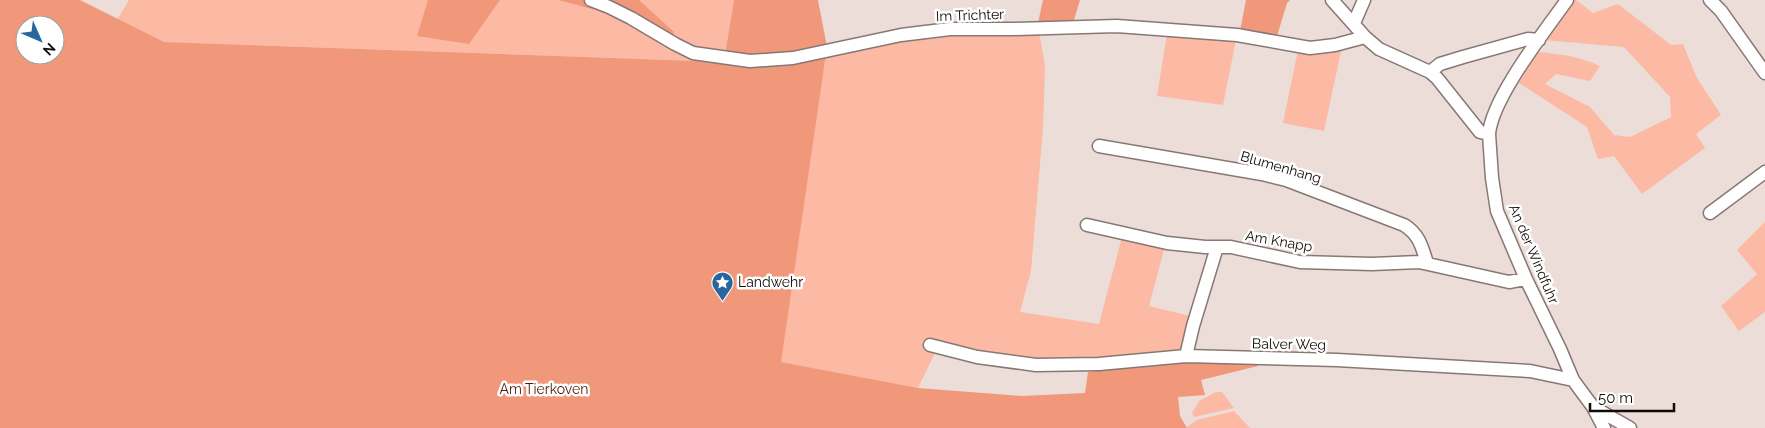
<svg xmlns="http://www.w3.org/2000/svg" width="1765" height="428" font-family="Raleway,sans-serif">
<rect width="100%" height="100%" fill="#edddd8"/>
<!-- green -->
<path fill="#fcb9a3" d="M129 0H734L725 62 164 42 117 20Z
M1572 0H1576L1593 13 1618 4 1671 45 1683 44 1697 78 1721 115 1696 134 1705 148 1642 194 1614 156 1598 159 1587 127 1519 83 1537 52C1561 54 1578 56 1600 66L1590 81 1556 74 1545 84 1590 107 1614 135 1630 137 1671 117 1670 97 1624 47 1544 40Z
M945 23 1039 31 1045 66 1043 128 1031 271 1020 312 1099 324 1122 237 1165 246 1149 306 1190 316 1184 355 1046 370 985 365 935 353 918 388 780 362 827 47Z
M1167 34 1236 40 1223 105 1157 96Z
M1342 47 1324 131 1283 123 1298 50Z
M1765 222V312L1739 331 1721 306 1757 274 1737 250Z
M1216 392H1222L1234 408 1194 417 1192 413 1199 401Z
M1234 411 1250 428H1187V427L1197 420Z"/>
<!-- forest -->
<path fill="#f1977a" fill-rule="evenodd" d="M0 0H80L164 42 724 62 734 0H818L827 47 781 362 918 388 1022 396 1085 393 1088 372 1188 361 1256 362 1258 366 1201 380 1205 395 1178 397 1180 416 1187 428H0ZM25 25H55V55H25Z
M428 0H500L469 44 417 36Z
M558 0H639L674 32 670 38 650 24Z
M1043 0H1080L1074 20 1038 23Z
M1246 0H1290L1287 3 1277 36 1240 31Z"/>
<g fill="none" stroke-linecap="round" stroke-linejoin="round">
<defs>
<path id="minor" d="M591 0 609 7 631 18 675 44 693 53 750 61 793 58 901 35 950 29H1013L1117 26 1237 35 1310 48 1335 45 1365 37
M1332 0 1365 37 1379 49 1430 72 1437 78 1480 132 1489 134 1492 178 1497 211 1526 279 1560 349 1573 380 1593 407 1630 428
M1710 0 1721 11 1765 73
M1354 23 1364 0
M1430 72 1440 64 1463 57 1528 39 1539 40
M1489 134C1492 98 1545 31 1567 0
M1099 146 1262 174 1286 180 1404 225C1419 234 1422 247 1427 263
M1710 213 1765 172
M1087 225 1167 243 1205 247H1231L1300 262 1372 264 1419 262 1509 282 1526 279
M930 345 977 357 1036 365 1099 364 1186 356 1337 360 1530 371 1573 380
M1186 356 1193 326 1217 247
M1593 407 1604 428"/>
</defs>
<!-- minor casing -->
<use href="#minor" stroke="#867874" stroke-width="15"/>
<!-- minor -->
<use href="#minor" stroke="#fff" stroke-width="12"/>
</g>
<!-- icons -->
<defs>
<symbol id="sight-pin" viewBox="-11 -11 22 30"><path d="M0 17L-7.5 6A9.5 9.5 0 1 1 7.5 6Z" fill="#28669d" stroke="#fff"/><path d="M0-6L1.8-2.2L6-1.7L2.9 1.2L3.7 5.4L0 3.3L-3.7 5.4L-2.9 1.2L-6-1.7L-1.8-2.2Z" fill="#fff"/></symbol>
</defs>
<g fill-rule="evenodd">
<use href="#sight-pin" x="710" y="270" width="25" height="34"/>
</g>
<g text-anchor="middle" stroke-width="5" stroke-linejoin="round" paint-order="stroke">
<!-- street labels -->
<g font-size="14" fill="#100b09" stroke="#fff">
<text transform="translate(970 15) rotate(-2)" y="5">Im Trichter</text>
<text transform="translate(1281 167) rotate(16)" y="5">Blumenhang</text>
<text transform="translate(1279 241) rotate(10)" y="5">Am Knapp</text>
<text transform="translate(1534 254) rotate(67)" y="5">An der Windfuhr</text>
<text transform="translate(1289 344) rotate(1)" y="5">Balver Weg</text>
</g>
<!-- poi labels -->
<g font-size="14" fill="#100b09" stroke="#fff" text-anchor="start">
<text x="738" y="287">Landwehr</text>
</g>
<!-- park labels -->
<g font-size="14" fill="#511a06" stroke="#fff">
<text x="544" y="394">Am Tierkoven</text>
</g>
</g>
<!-- north arrow -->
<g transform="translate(40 40) rotate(135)"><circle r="24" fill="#ffffff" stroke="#9f9d9d"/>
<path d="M0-4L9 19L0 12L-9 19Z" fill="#28669d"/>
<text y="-8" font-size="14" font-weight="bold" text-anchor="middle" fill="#100b09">N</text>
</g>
<!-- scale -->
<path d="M1590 403v8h84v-8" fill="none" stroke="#100b09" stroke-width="2.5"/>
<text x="1598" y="403" font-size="15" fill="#100b09" stroke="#ffffff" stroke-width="4" paint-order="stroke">50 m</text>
</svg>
